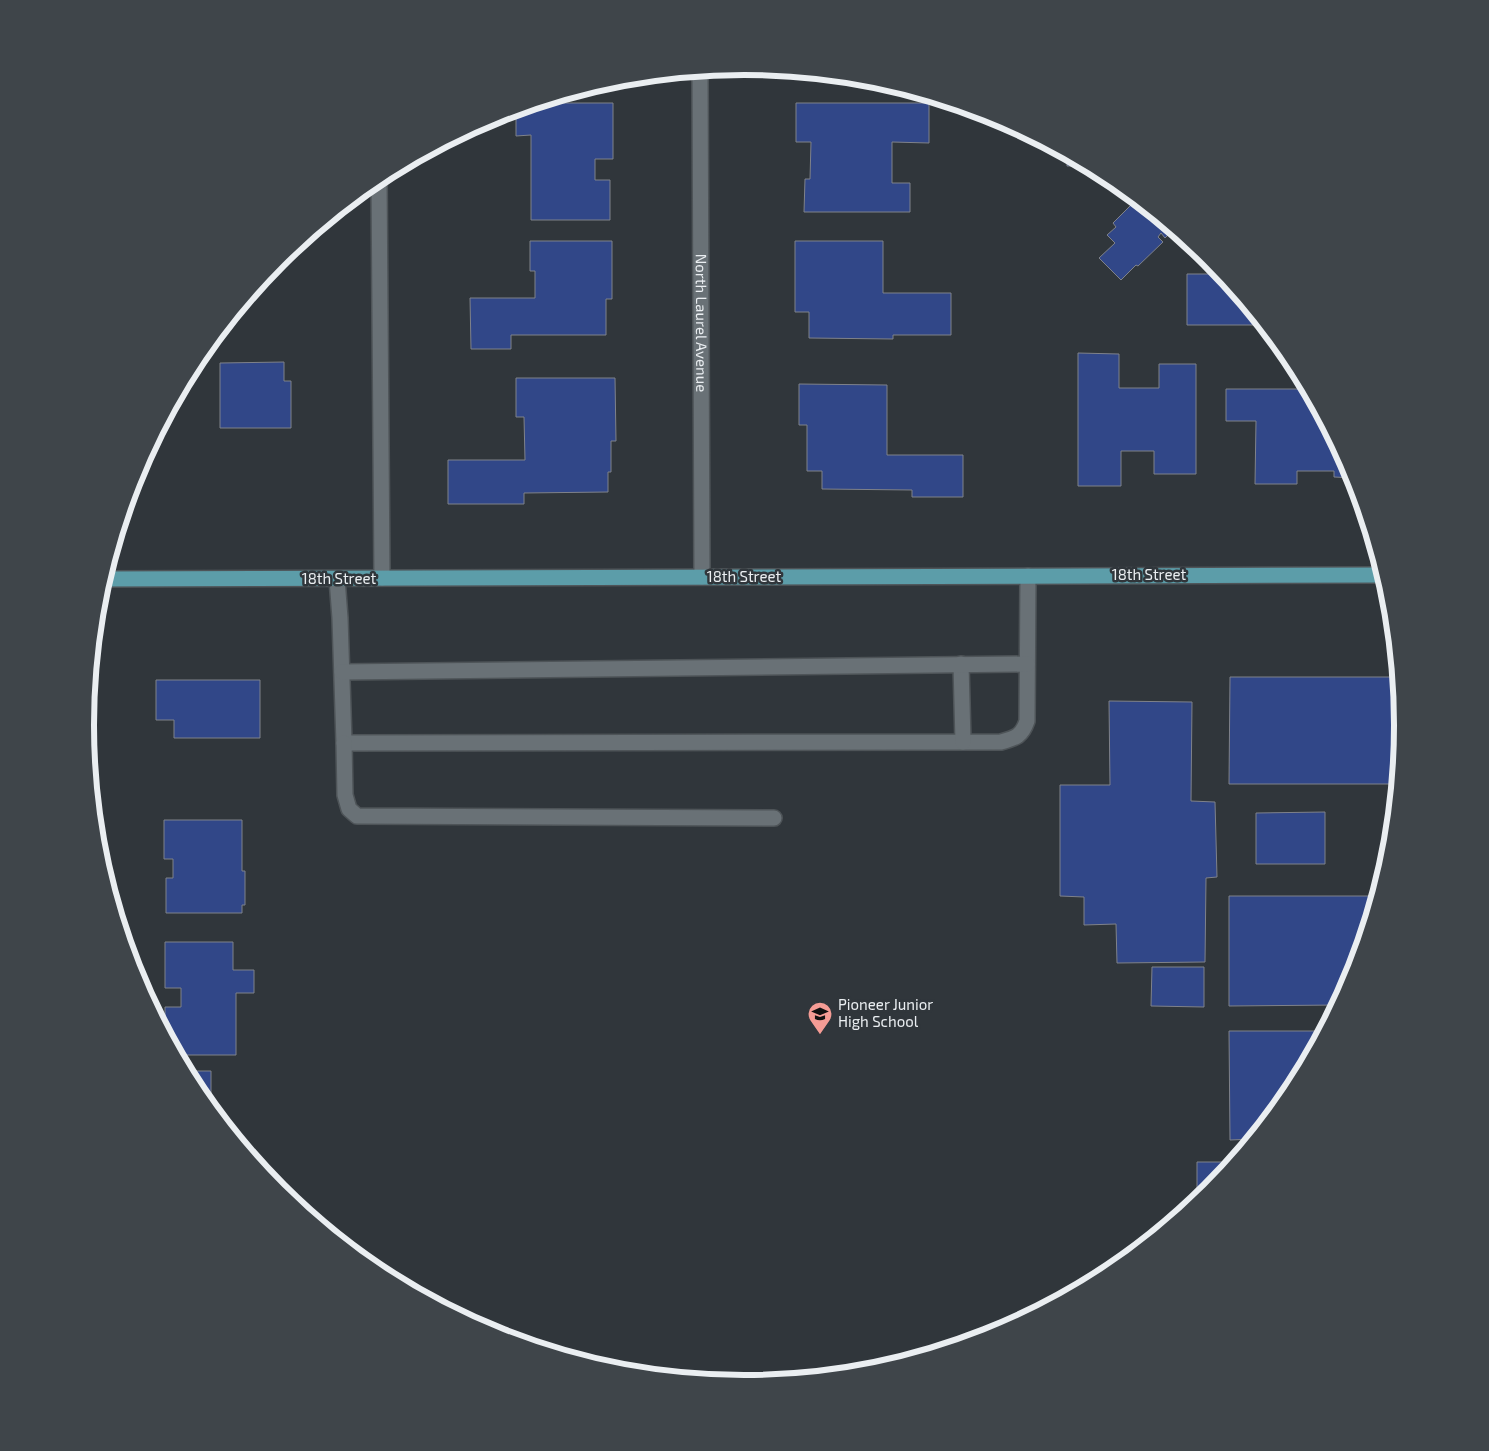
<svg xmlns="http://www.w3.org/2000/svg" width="1489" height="1451" font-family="'Exo 2',sans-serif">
<rect width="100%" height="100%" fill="#30363b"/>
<!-- building -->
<path fill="#314788" stroke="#7f828a" d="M822 74 873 79 881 81H822Z
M537 103H613V159H595V180H610V220H531V135L516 136V109Z
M796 103H929V143L892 142V183H910V212H804L805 179H810L811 142H796Z
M1067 154 1090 166H1067Z
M1137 199 1174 229 1165 238 1161 233 1158 237 1163 242 1138 266 1136 265 1121 280 1099 258 1115 243 1107 235 1116 227 1113 223Z
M530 241H612V299H606V335H511V349H471L470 298H535V271H530Z
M795 241H883V293H951V335H893V339L809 338V312H795Z
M1187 274H1223L1265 325H1187Z
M1078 353 1119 354V388H1159V364H1196V474H1154V451H1121V486H1078Z
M284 362V381H291V428H220V363Z
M516 378H615L616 441H611V472H608V492L524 493V504H448V460H525L524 417H516Z
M799 384 887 385V455H963V497H912V490L822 489V471H807V425H799Z
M1226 389H1309L1311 393V405H1317L1355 478 1334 477V471H1297V484H1255L1256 421H1226Z
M1230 677H1399L1404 726 1398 784H1229Z
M156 680H260V738H174V720H156Z
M1109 701 1192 702 1191 801 1215 802 1217 877 1206 878 1205 962 1117 963 1116 924 1084 925V897L1060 896V785H1110Z
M1325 812V864H1256V813Z
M164 820H242V871H245V905H242V913H166V878H173V859H164Z
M1229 896H1378L1353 978 1339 1005 1229 1006Z
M165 942H233V970H254V993H236V1055H177L165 1033V1007H181V988H165Z
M1152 967H1204V1007L1151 1006Z
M1229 1031H1325L1292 1092 1254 1139 1230 1140Z
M185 1071H211V1096H200Z
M1197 1162H1235L1210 1192 1197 1203Z"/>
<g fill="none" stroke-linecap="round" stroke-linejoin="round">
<defs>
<g id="minor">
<path id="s1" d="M700 71 702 577"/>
<path d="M379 177 382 578"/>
<path d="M337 579 340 618 344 743 1001 742C1016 738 1022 736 1027 721L1028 576"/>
<path d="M961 664 963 742"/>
<path d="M342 672 1027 664"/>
<path d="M344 743 345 795 349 809 357 816 774 818"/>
</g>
<path id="major" d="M103 579 1384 575"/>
</defs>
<!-- minor casing -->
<use href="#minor" stroke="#4e5458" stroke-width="18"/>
<!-- major casing -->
<use href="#major" stroke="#4e5458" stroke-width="18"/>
<!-- minor -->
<use href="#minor" stroke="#697176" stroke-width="15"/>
<!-- major -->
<use href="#major" stroke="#5c9da9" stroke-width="15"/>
</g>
<!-- icons -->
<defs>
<symbol id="school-pin" viewBox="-11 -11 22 30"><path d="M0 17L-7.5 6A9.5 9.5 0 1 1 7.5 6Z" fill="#f59c95" stroke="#30363b"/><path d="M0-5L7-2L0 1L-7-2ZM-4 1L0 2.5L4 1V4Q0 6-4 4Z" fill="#111"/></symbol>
</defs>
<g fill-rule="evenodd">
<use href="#school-pin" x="806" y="1000" width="28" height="38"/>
</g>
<g text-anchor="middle" stroke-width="5" stroke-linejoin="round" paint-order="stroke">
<!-- street labels -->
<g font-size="15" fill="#eaeef1" stroke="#30363b">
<text dy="5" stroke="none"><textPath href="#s1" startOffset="252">North Laurel Avenue</textPath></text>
<text x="1149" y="580">18th Street</text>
<text x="744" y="582">18th Street</text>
<text x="339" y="584">18th Street</text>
</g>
<!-- poi labels -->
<g font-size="15" fill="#eaeef1" stroke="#30363b" text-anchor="start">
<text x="838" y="1010">Pioneer Junior<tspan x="838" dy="17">High School</tspan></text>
</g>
</g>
<!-- crop -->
<path d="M0 0H1489V1451H0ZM94 725a650 650 0 1 1 1300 0a650 650 0 1 1-1300 0Z" fill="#3f454a" fill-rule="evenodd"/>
<path fill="none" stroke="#eaeef1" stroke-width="6" d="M94 725a650 650 0 1 1 1300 0a650 650 0 1 1-1300 0Z"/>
</svg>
